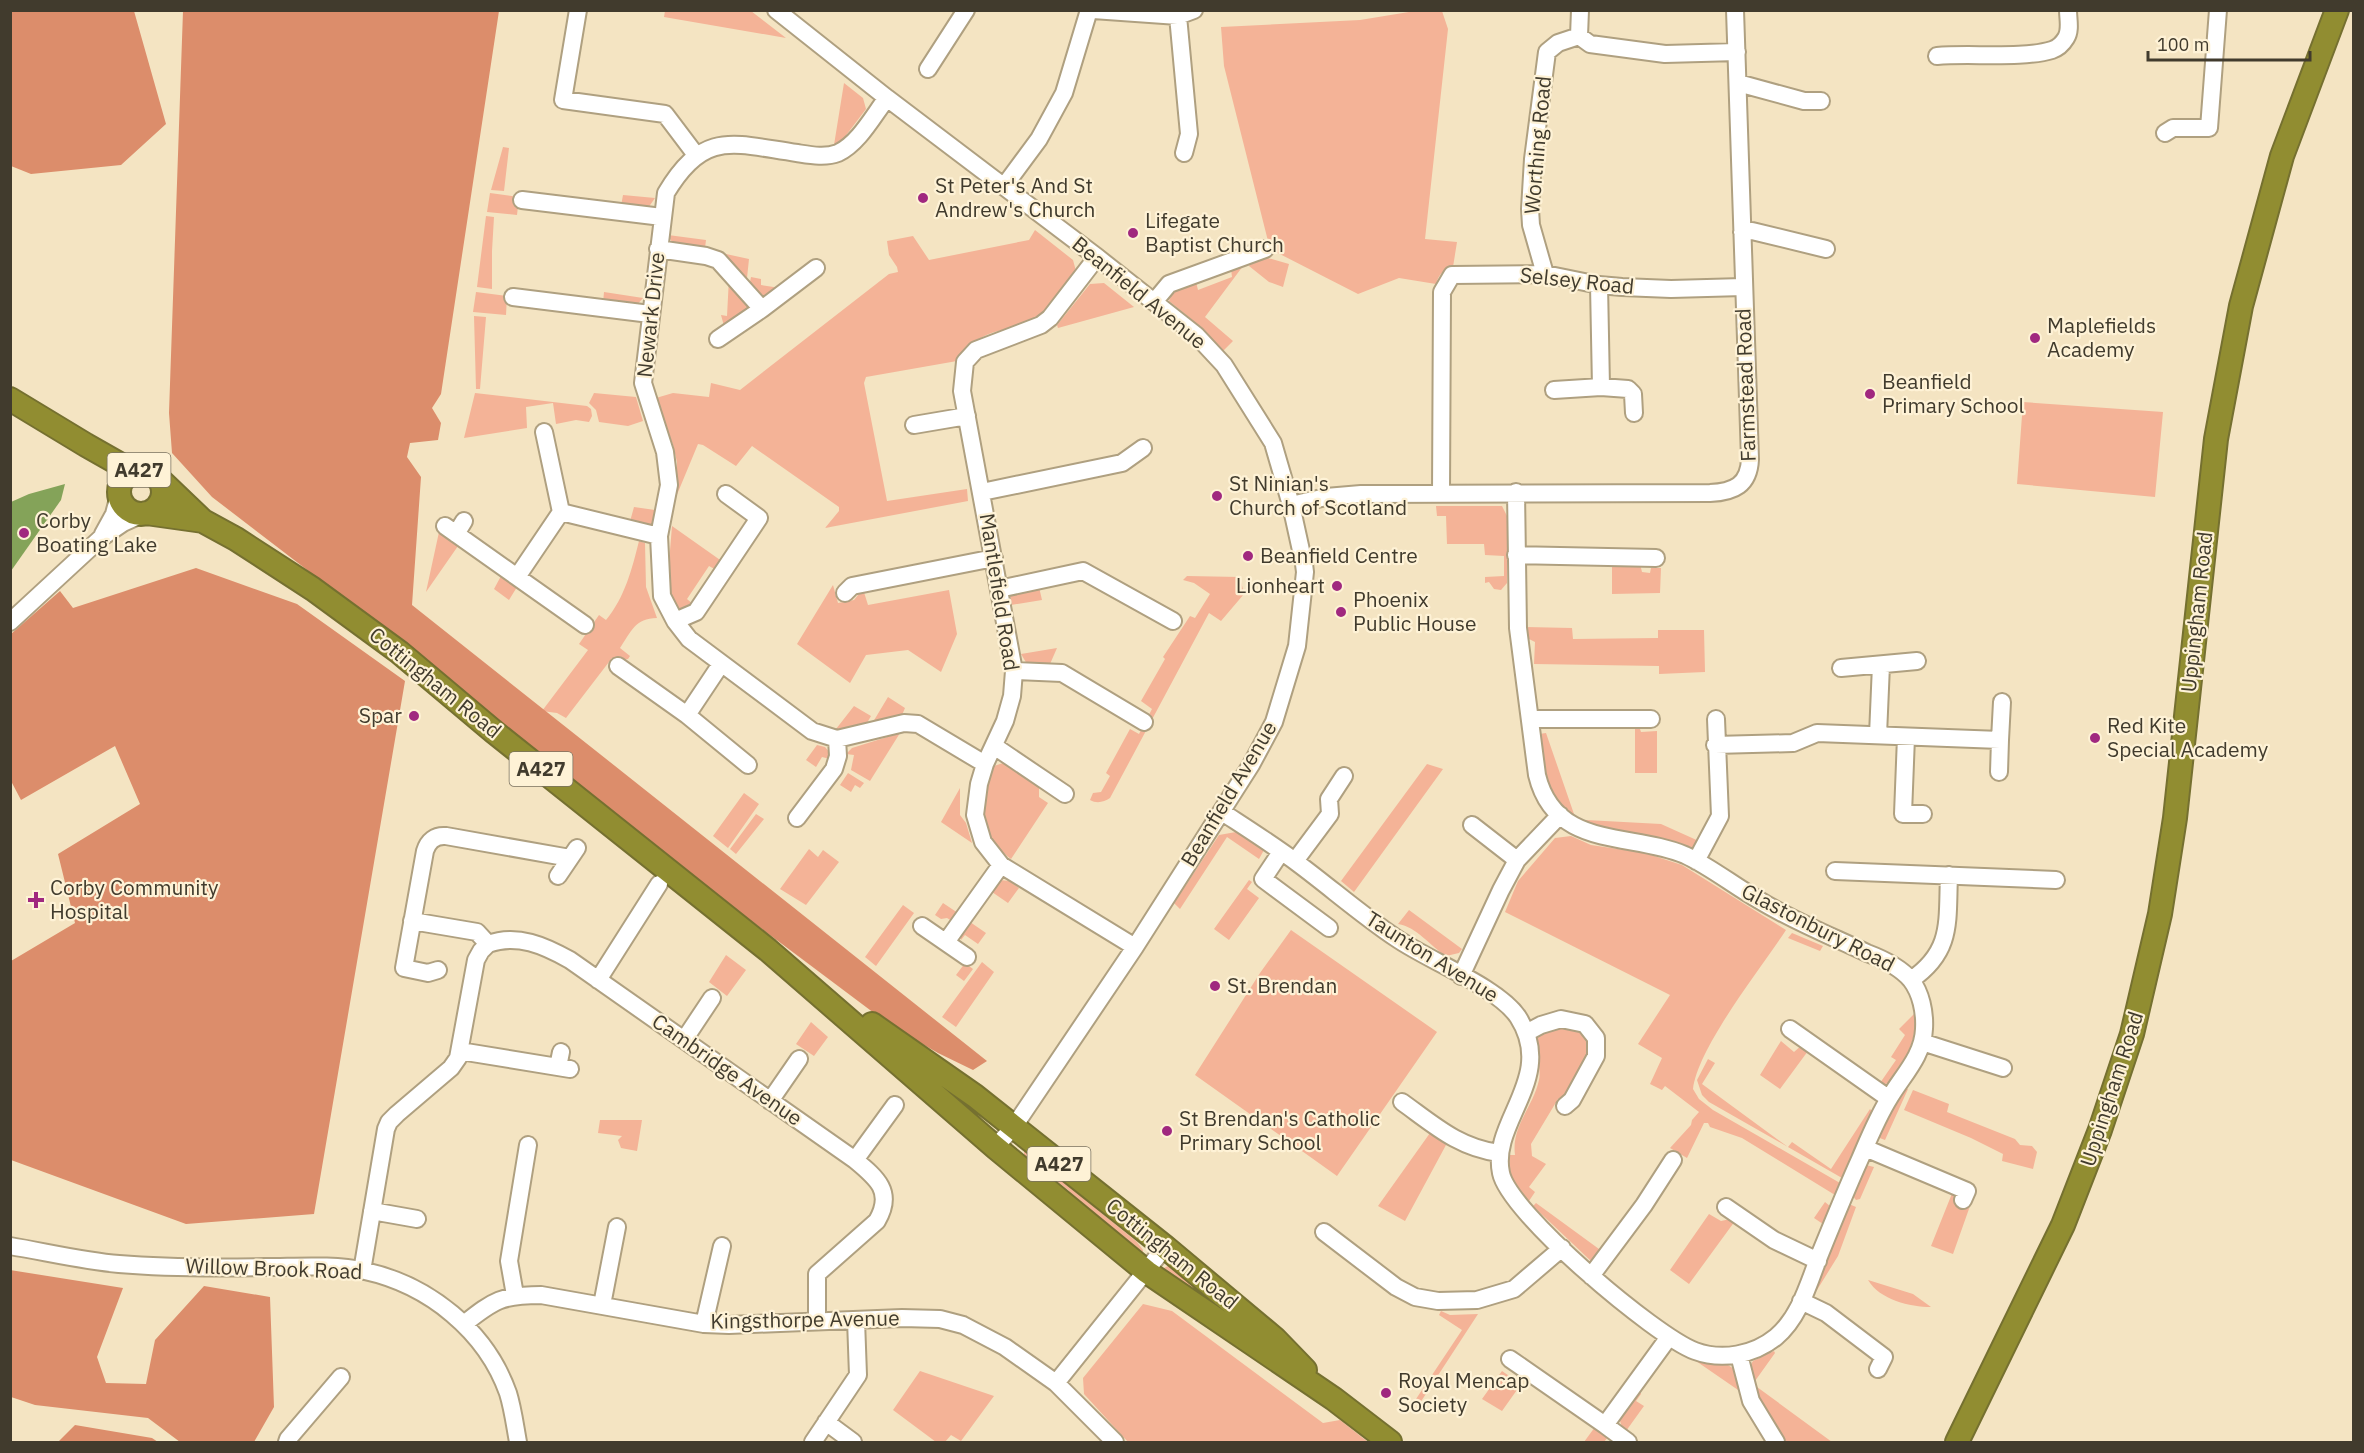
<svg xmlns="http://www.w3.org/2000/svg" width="2364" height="1453" font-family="'IBM Plex Sans',sans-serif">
<rect width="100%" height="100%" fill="#f4e4c2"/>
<!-- green -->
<path fill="#f4b397" d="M665 11H751L786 38 664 17Z
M1415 11H1442L1448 29 1425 239 1457 242 1453 267C1443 270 1439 274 1436 284L1399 278 1358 294 1270 249 1224 66 1221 27 1360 20Z
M844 83 863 98 866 109 844 138 834 145Z
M503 147 509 148 504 191 491 190Z
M490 193 519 197 517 215 487 212Z
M623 195 655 198 648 208 621 206Z
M486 216 494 217 492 251V289L477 287Z
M1035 230 1073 260 1076 271C1066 287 1053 307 1037 317 1004 336 984 323 957 361L866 377 864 383 887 501 967 489 968 501 825 528 839 511V507L752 446 736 466 703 445 698 444 676 497 677 462 673 445 656 398 673 393 709 397 711 383 740 390 889 274 898 272 897 267 889 255 887 241 913 236 929 260 1029 240Z
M668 235 706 240 705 248 673 244Z
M726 254 749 259 747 278 726 256Z
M1268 258 1289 264 1283 287 1269 282 1249 266 1251 263Z
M1243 266 1205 317 1233 341 1223 351 1191 319 1169 301 1173 291 1196 282 1198 290 1232 277 1231 269Z
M751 277 761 279V285L780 288 769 297 757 296 750 282Z
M729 278 748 305 747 314 724 326 721 315 727 316Z
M1104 283 1134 307 1058 328 1057 325 1090 284Z
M476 292 507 296 506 315 473 312Z
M604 292 643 298 635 307 603 303Z
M474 316 486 317 480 389H476Z
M475 393 587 406 591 409 592 416 589 422 576 420 556 424 553 403 526 407 527 428 464 438Z
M594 393 636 397 643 421 628 426 599 422 596 410 589 403Z
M2023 402 2163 412 2155 497 2017 484Z
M1436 506H1502L1507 516V583L1501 590 1494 589 1489 582 1485 583V577L1504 576V556L1485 555 1484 544H1447L1446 516H1437Z
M634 507 655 510V522L647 527 629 525Z
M672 526 723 562 718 571 709 566 687 599 694 605 679 613 671 594 668 575Z
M439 532 458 546 426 592Z
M639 541 645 543 646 587 657 618C635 618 631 632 620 648L630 656 628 659 615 661 612 658 566 718 557 713 542 711 588 650 579 644 599 615 606 620C625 597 632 569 639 541Z
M1612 564H1640L1642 572 1650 573 1651 568H1661L1660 593 1612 594Z
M501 576 517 587 509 600 494 589Z
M1187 576 1240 577 1244 594 1221 621 1209 613 1110 798C1104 802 1097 804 1090 800L1093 793 1101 792 1110 776 1106 773 1130 729 1139 734 1152 709 1141 701 1165 659 1163 657 1190 616 1195 618 1210 594 1194 583 1183 580Z
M833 585 838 603 854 600 863 589 868 605 949 590 957 634 941 672 908 650 866 655 850 683 797 644Z
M1039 587 1042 600 1011 605 1010 593Z
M1526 627 1572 628 1573 639 1658 638V630H1704L1705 672 1659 674V666L1534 664 1535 642 1527 638Z
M1057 648 1050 664H1027L1021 654Z
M888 697 905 708 902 715 873 722Z
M854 706 871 716 867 723 844 730 836 729Z
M1638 723 1641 732 1657 731V773H1635V727Z
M900 733 870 781 851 770 854 755 846 754 852 748Z
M1546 733 1574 814 1572 817C1544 790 1544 771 1539 734Z
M817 745 825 747 831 754 830 759 822 757 816 767 806 760Z
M1006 762 1039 784V797L1048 803 1011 859C977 832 980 803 994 766Z
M1427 764 1443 769 1354 892 1341 881Z
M848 773 864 783 860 788 855 785 851 792 840 785Z
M960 788V815L966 823 972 843 941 822Z
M744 793 759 804 728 848 713 836Z
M756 814 764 819 736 854 730 849Z
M1586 820 1661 824 1701 842 1697 848 1690 850 1582 823Z
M1236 832 1264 850 1259 859 1227 837 1180 909 1174 903 1219 835Z
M1571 836 1591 845 1645 853 1682 865 1786 930C1761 968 1698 1047 1693 1089L1699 1099 1713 1110 1840 1183 1835 1195 1742 1138 1710 1127 1708 1123H1704L1687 1158 1670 1148 1691 1125 1692 1120 1699 1112 1665 1086 1662 1090 1650 1084 1662 1058 1638 1044 1670 995 1505 912 1518 881 1555 838Z
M809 849 818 857 823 850 839 862 806 905 780 889Z
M1000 880 1009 881 1019 888 1008 903 992 892Z
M1249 880 1252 882 1247 889 1259 898 1229 940 1214 929Z
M943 903 958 913 952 921 947 918 941 919 935 915Z
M903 905 914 913 876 966 865 957Z
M1409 910 1462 949 1459 953 1446 956C1430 946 1417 927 1398 924Z
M970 922 986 933 978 944 965 935 961 940V935Z
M1291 930 1437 1032 1337 1176 1195 1075 1260 973Z
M1792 933 1823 946 1820 951 1788 938Z
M726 955 746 970 727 996 709 982Z
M982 962 994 972 956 1027 942 1017Z
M965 963 973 969 964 981 956 975Z
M1916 1012C1915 1047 1907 1056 1888 1083L1883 1085 1880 1083 1896 1060 1891 1057 1905 1035 1899 1029Z
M811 1022 828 1037 814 1056 796 1044Z
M1553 1027C1568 1026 1578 1030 1591 1037L1590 1052 1566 1097 1558 1099 1531 1144 1532 1156 1546 1164 1529 1187 1535 1192 1529 1201 1510 1180 1507 1155H1515C1511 1127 1533 1107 1539 1080 1542 1069 1533 1041 1540 1034 1543 1031 1549 1029 1553 1027Z
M1781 1041 1794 1052 1802 1045 1808 1051 1780 1089 1760 1075Z
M1708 1059 1715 1063 1702 1084 1788 1147 1709 1102 1702 1095 1697 1080Z
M1904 1087 1908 1089 1885 1140 1877 1137Z
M1913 1090 1949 1104 1947 1112 2015 1139 2020 1145 2032 1146 2037 1152 2033 1169 2002 1161 2003 1154 1971 1138 1904 1110Z
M1870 1109 1872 1111 1842 1178 1788 1147 1792 1142 1831 1169Z
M600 1120H642L637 1151 621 1148 618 1140 622 1136 598 1133Z
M1430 1133 1446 1145 1405 1221 1378 1206Z
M1024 1146 1078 1188 1099 1211 1137 1242 1143 1250 1142 1254 1090 1215 1068 1190 1024 1155Z
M1866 1165 1874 1167 1860 1199 1856 1200 1852 1195Z
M1953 1191 1955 1200 1970 1206 1953 1254 1931 1246Z
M1825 1202 1831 1207 1823 1224 1814 1218Z
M1536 1203 1599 1249 1615 1230 1592 1262 1533 1206Z
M1849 1204 1856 1207 1838 1256 1817 1290 1811 1288Z
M1709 1214 1721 1221 1735 1218V1221L1689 1284 1670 1270Z
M1168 1266H1174L1261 1341 1160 1270Z
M1868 1280 1913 1294 1931 1307C1910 1307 1880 1300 1868 1280Z
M1143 1304 1172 1311 1323 1423 1340 1420 1368 1442H1128L1084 1394 1083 1378Z
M1441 1311 1450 1315 1478 1314 1420 1403 1416 1399 1462 1330 1439 1315Z
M1774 1351 1775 1353 1755 1381 1750 1366 1753 1361Z
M1696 1361 1728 1365 1734 1369 1741 1392Z
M920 1371 994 1396 961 1441 951 1435 945 1442H936L893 1410Z
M1502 1371 1515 1380 1521 1376 1534 1384 1532 1386 1524 1380 1502 1411 1482 1399Z
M1757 1387 1832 1442H1783L1755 1389Z
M1639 1388 1641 1394 1636 1401 1644 1406 1626 1431 1622 1427 1619 1418Z
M1595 1427 1608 1437 1604 1442H1584Z"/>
<!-- forest -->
<path fill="#dc8d6b" d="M10 11H134L166 124 121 165 31 174 11 166Z
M183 11H499L441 394 432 408 441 423 438 440 410 443 407 457 421 477 412 605 987 1061 973 1070 938 1053 890 1025 674 863 417 654 212 497 172 453 169 413Z
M196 568 297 604 405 681 314 1214 186 1224 11 1160V961L75 923 58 854 140 804 115 746 21 800 11 781V634L60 591 73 608Z
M10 1270 123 1288 97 1357 106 1383 146 1384 155 1340 204 1286 270 1297 274 1407 254 1442H180L148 1418 35 1405 11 1397Z
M75 1425 152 1438 158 1442H58Z"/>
<!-- water -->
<path fill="#84a359" d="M65 484 61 500 11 571V502L29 494Z"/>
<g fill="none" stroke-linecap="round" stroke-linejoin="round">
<defs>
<path id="minor" d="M578 10 563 100 665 114 696 155
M776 10 887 98 1097 257 1196 335 1224 365 1273 443 1291 505 1304 564 1305 572 1297 646 1274 722 1251 765 1135 947 1013 1128 995 1147
M1093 10 1178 16 1194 10
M1580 10 1579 36 1590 44 1665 54 1737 52
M1178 16 1189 134 1184 153
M1937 56C1969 53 2023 59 2052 50 2058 48 2063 43 2066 38 2071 30 2068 19 2068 10
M928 69 966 10
M1738 83 1804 101H1821
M887 98C873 116 859 143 838 153 825 158 810 155 797 153 733 144 704 129 666 193L643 383 665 452 669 485 659 536 662 596 675 621 689 639 812 731 837 739 904 723 918 724 985 764
M2165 133 2173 128H2209L2218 10
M1005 185 1039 139 1064 93 1089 10
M522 200 662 217
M1742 232 1752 231 1826 249
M658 249 706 256 718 260 762 309 816 268
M1097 257 1050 318 1041 325 976 350 965 362 962 391 1014 671 1012 696 1005 721 985 764 979 784 975 815 983 842 1001 865 1135 947
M1545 274 1531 225 1530 209 1533 159 1547 52 1558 43 1579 36
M1599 285 1601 387 1628 389 1633 394 1634 413
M513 297 650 314
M1154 302 1169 284 1265 249
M718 339 762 309
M1554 390 1601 387
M914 425 967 416
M544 432 561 512 659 536
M982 492 1122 463 1143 448
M1441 493 1442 292 1452 275 1545 274 1599 285 1622 287 1671 289 1743 287
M1291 505 1326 497 1361 494 1710 493C1734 492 1749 485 1750 459L1735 10
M445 526 517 577 561 512
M103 534 114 514 119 495
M456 534 464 521
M1516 555 1656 558
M517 577 585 625
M999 589 1083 571 1173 621
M845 593 852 586 994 558
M675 621 696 612 759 518 726 494
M10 622 101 538 123 523 143 514
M721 664 687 715 748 765
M618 666 687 715
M1841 668 1917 661
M1014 671 1062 673 1144 722
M1530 719H1651
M1878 735 1881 665
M1906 737 1903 814H1923
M2000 740 2002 702
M1715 745 1793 743 1817 733 2000 740 1999 772
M994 746 1065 794
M1222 812C1248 829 1275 846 1300 865 1332 889 1363 916 1396 938 1429 961 1498 987 1518 1017 1557 1078 1490 1121 1501 1173 1509 1213 1655 1336 1695 1351 1722 1361 1754 1355 1776 1337 1800 1317 1809 1282 1820 1254 1833 1222 1846 1190 1860 1159 1869 1138 1878 1116 1890 1097 1903 1075 1923 1056 1924 1029 1925 1012 1921 993 1911 980 1900 967 1883 959 1867 953 1831 936 1793 921 1759 900 1734 886 1711 867 1685 855 1631 832 1555 850 1537 775L1518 628 1516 492
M797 818 834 769 838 756 837 739
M1472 825 1517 860
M1281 852 1263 879 1329 928
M1295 861 1330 814 1329 799 1344 776
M1696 861 1720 816 1716 719
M1835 871 2056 880
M558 876 577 848
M412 921 477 932 488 944C517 933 545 946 570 960L855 1160C877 1178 894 1192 877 1221L817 1274V1321
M922 926 967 957
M946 942 1001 865
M438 970 428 973 404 968 425 851C428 841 435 835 446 836L570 858
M1461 976 1501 890 1517 860 1560 815
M598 980 659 884
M1911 980C1953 951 1947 922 1949 875
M1790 1029 1888 1098
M1526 1033 1541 1025 1561 1019 1585 1024 1596 1038V1056L1572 1100 1565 1106
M684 1040 712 998
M1922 1042 2003 1068
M460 1051 570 1069
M558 1067 561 1052
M770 1101 799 1059
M1402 1102C1434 1125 1459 1148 1499 1153
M1865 1148 1967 1191 1963 1200
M855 1160 895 1105
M1726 1207 1774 1240 1818 1261
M372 1211 417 1219
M1324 1232 1396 1287 1415 1297 1438 1301 1477 1300 1514 1289 1562 1248
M10 1246C46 1252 83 1261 119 1264 167 1268 216 1268 265 1267 297 1267 333 1264 365 1271 429 1285 486 1331 508 1393 513 1409 515 1426 518 1442
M362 1271 386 1129 389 1122 397 1114 451 1068 458 1058 476 960 481 951 488 944
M1591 1276 1644 1205 1673 1160
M515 1295 509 1261 528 1145
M1801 1301 1826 1313 1884 1357 1878 1369
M602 1305 617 1227
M464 1324C494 1300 502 1295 541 1295L704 1324 729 1325 902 1318 940 1319 963 1325 1005 1347 1056 1383 1115 1442
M704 1324 722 1246
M1739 1355 1751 1401 1776 1442
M1510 1359 1605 1425 1669 1337
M1056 1383 1165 1247
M826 1422 853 1442
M1605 1425 1628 1442
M287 1442 288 1439 341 1377
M813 1442 858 1375 856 1320"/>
<path id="highway" d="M10 399 86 445 123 466 137 470
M119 492a22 22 0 1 1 44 0a22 22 0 1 1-44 0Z
M160 480 203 521 236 539 313 589 399 652 493 731 768 950 995 1147 1147 1272 1334 1399 1390 1442
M146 513 203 521
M872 1024 975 1096 1165 1247 1275 1339 1305 1370
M1957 1442 2063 1225 2100 1130 2132 1034 2160 914 2175 818 2216 439 2241 306 2282 156 2337 10"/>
</defs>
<!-- minor casing -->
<use href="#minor" stroke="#afa080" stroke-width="20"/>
<!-- highway casing -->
<use href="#highway" stroke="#757030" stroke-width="26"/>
<!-- minor -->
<use href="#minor" stroke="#fff" stroke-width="16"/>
<!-- highway -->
<use href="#highway" stroke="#918d31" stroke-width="22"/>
</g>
<!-- markers -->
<g fill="#a0287f" stroke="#fef2d6" stroke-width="2">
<circle cx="923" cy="198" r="6"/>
<circle cx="1133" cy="233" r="6"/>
<circle cx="2035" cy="338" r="6"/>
<circle cx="1870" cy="394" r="6"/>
<circle cx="1217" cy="496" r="6"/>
<circle cx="24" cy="533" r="6"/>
<circle cx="1248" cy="556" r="6"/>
<circle cx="1337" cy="586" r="6"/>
<circle cx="1341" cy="612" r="6"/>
<circle cx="414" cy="716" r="6"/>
<circle cx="2095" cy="738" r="6"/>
<path d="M33 891h6v6h6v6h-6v6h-6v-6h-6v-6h6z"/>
<circle cx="1215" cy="986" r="6"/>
<circle cx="1167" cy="1131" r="6"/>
<circle cx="1386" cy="1393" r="6"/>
</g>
<g text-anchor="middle" stroke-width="4.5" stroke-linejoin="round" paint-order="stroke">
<!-- shield labels -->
<g fill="#fef2d6" stroke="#7a7260" stroke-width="1.5">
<rect x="107.5" y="453" width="63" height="34" rx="4.5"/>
<rect x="509.5" y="752" width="63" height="34" rx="4.5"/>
<rect x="1027.5" y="1147" width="63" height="34" rx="4.5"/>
</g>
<g font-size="20" font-weight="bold" fill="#413b2d">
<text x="139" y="477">A427</text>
<text x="541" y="776">A427</text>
<text x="1059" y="1171">A427</text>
</g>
<!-- street labels -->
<g font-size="21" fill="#413b2d" stroke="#fef2d6">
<text transform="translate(1538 145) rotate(-85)" y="7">Worthing Road</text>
<text transform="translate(1577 281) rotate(6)" y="7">Selsey Road</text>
<text transform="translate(1139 293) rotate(39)" y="7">Beanfield Avenue</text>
<text transform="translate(651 315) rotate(-84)" y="7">Newark Drive</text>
<text transform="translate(1746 385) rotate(-92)" y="7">Farmstead Road</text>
<text transform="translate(999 592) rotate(81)" y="7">Mantlefield Road</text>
<text transform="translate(2197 612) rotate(-84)" y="7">Uppingham Road</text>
<text transform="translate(435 683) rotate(39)" y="7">Cottingham Road</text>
<text transform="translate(1229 794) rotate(-59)" y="7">Beanfield Avenue</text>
<text transform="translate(1818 928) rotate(27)" y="7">Glastonbury Road</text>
<text transform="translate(1432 957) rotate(32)" y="7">Taunton Avenue</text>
<text transform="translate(727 1070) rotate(35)" y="7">Cambridge Avenue</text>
<text transform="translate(2112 1089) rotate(-72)" y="7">Uppingham Road</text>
<text transform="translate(1172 1254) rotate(39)" y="7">Cottingham Road</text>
<text transform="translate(274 1269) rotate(2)" y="7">Willow Brook Road</text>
<text transform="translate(805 1320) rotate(-1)" y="7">Kingsthorpe Avenue</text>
</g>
<!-- poi labels -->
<g font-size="21" fill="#413b2d" stroke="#fef2d6" text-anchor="start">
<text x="935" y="193">St Peter's And St<tspan x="935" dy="24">Andrew's Church</tspan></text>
<text x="1145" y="228">Lifegate<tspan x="1145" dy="24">Baptist Church</tspan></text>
<text x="2047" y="333">Maplefields<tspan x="2047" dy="24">Academy</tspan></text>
<text x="1882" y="389">Beanfield<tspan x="1882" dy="24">Primary School</tspan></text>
<text x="1229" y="491">St Ninian's<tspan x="1229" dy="24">Church of Scotland</tspan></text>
<text x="36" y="528">Corby<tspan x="36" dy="24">Boating Lake</tspan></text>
<text x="1260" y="563">Beanfield Centre</text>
<text x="1325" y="593" text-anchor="end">Lionheart</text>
<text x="1353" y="607">Phoenix<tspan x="1353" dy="24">Public House</tspan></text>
<text x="402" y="723" text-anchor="end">Spar</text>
<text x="2107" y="733">Red Kite<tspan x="2107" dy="24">Special Academy</tspan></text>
<text x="50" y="895">Corby Community<tspan x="50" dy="24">Hospital</tspan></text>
<text x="1227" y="993">St. Brendan</text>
<text x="1179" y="1126">St Brendan's Catholic<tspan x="1179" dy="24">Primary School</tspan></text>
<text x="1398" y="1388">Royal Mencap<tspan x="1398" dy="24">Society</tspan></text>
</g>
</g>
<!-- border -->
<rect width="2364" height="1453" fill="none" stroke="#413b2d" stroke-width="24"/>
<!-- scale -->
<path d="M2148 51v9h162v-9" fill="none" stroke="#413b2d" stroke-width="3"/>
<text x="2157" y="51" font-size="18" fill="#413b2d" stroke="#fef2d6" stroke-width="4.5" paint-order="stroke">100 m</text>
</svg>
